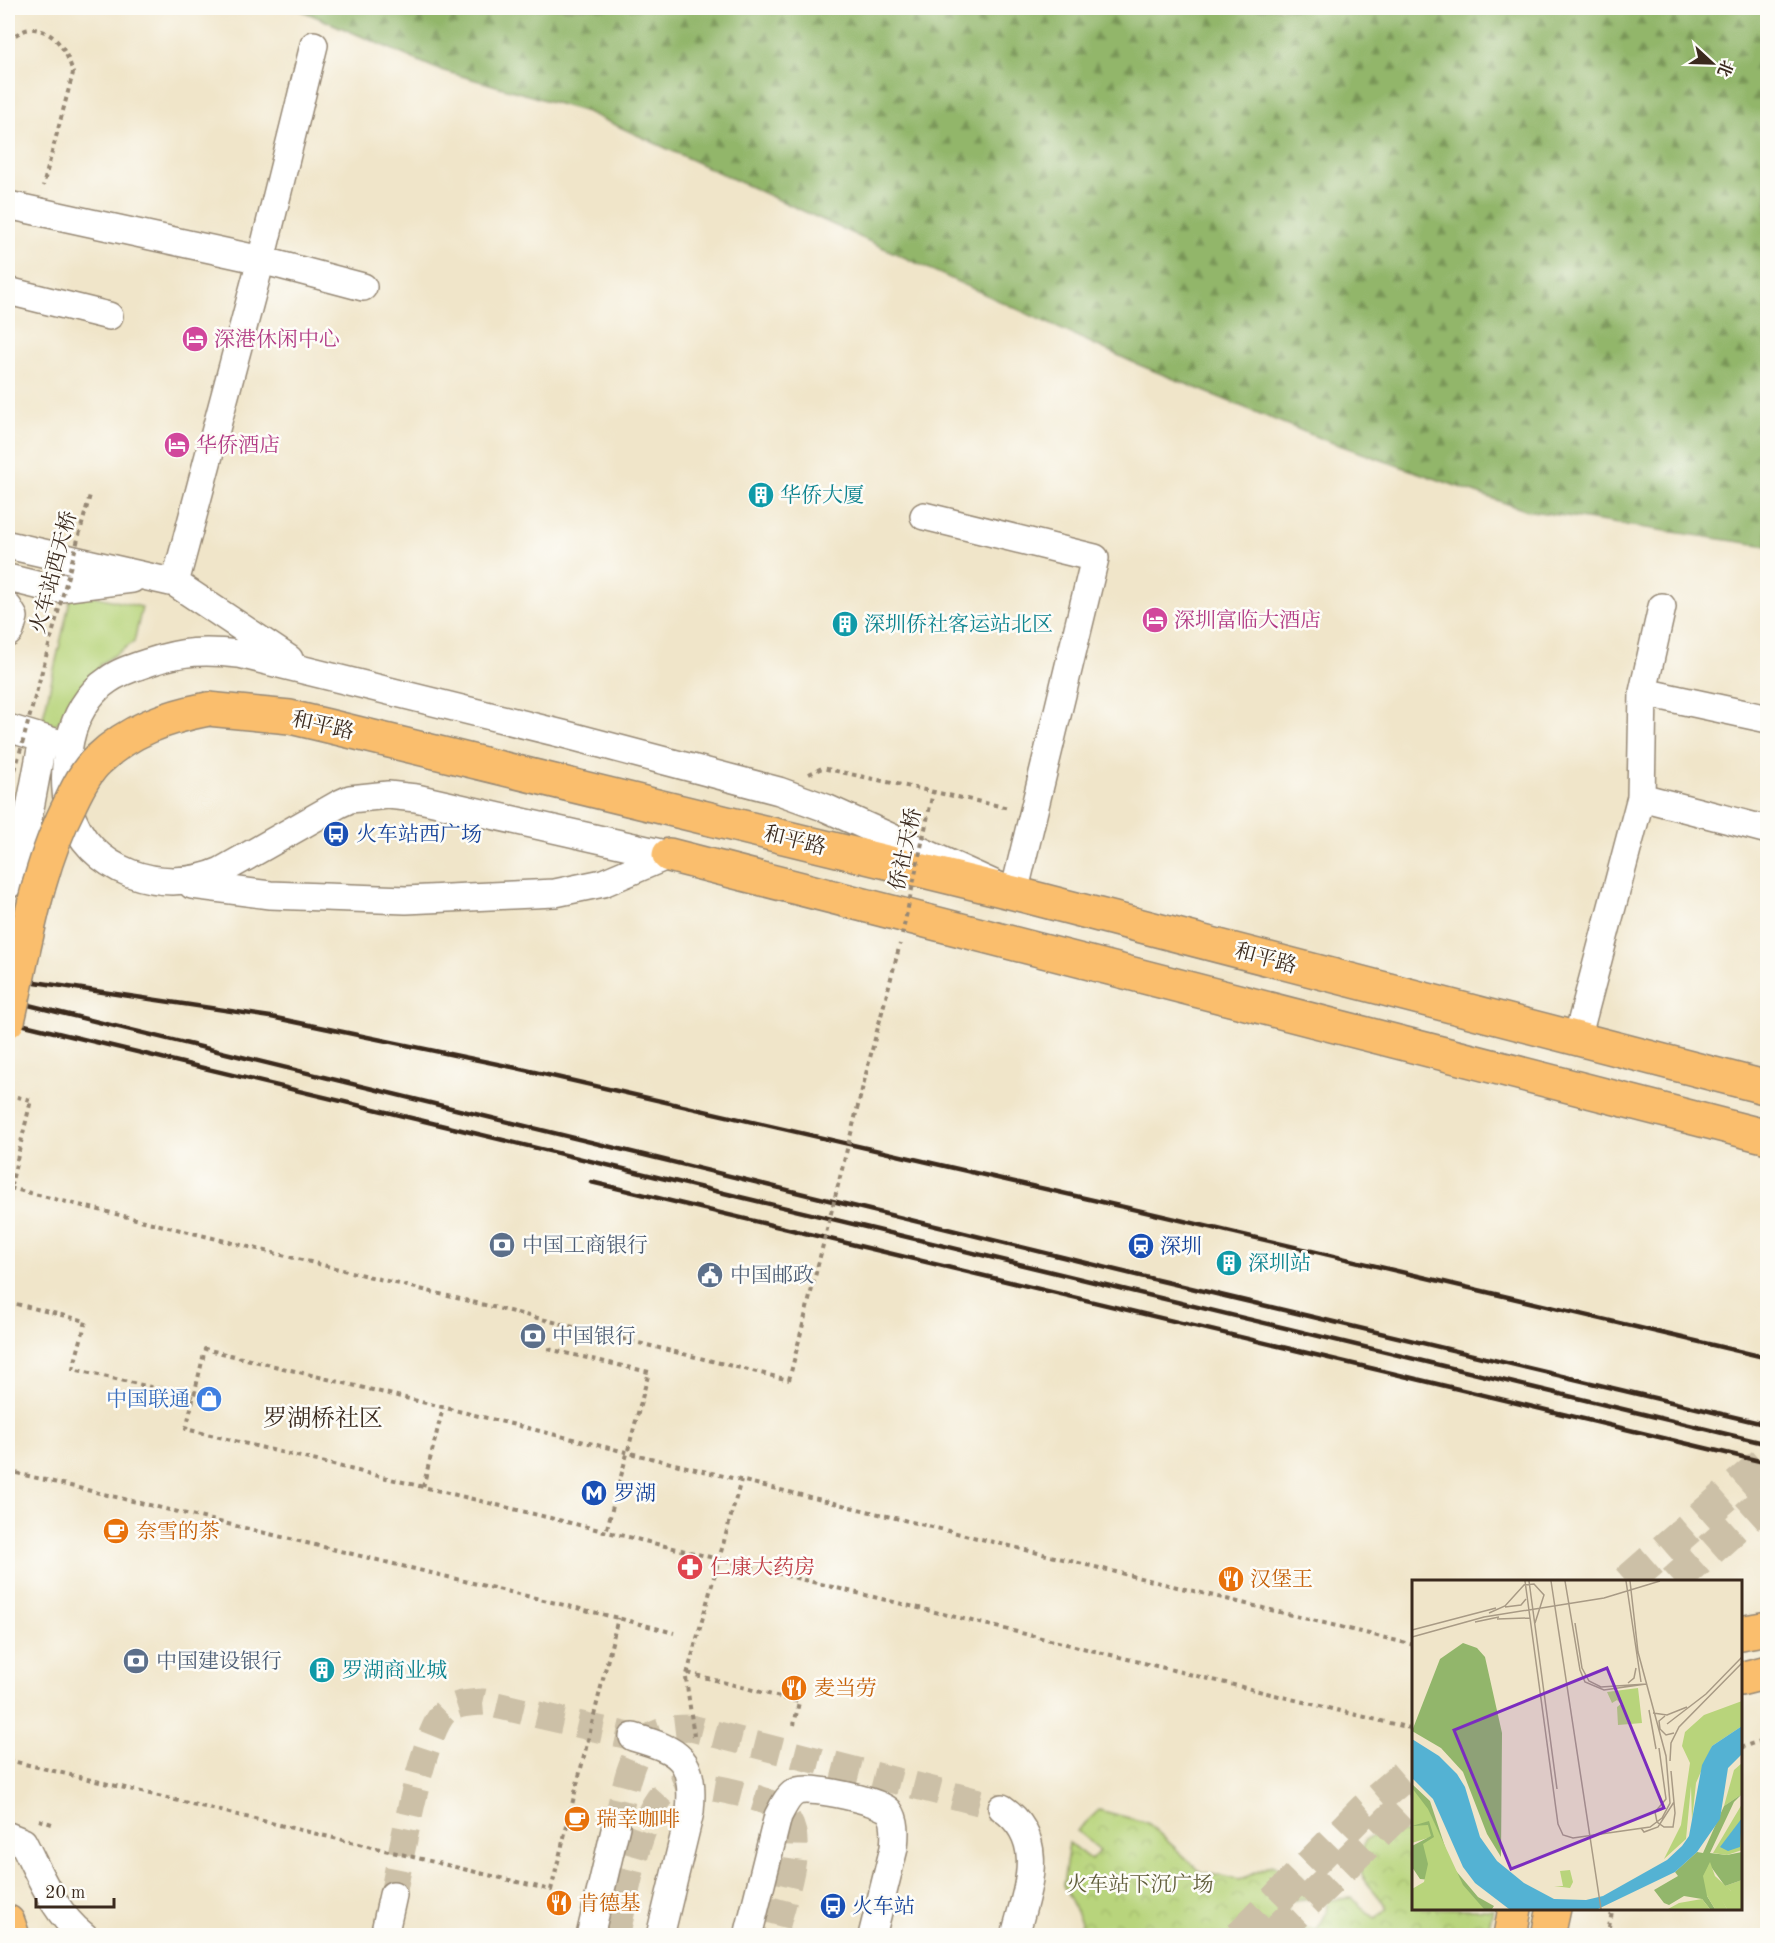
<svg xmlns="http://www.w3.org/2000/svg" width="1775" height="1943" font-family="'Old Standard TT','Noto Serif SC',serif">
<defs>
<pattern id="forest-firs" width="22" height="20" patternUnits="userSpaceOnUse" patternTransform="scale(1.5)"><rect width="22" height="20" fill="#92b66b"/><path d="M5 1l3.5 6h-7zM16 11l3.5 6h-7z" fill="#789457"/></pattern>
<pattern id="park-crowns" width="20" height="18" patternUnits="userSpaceOnUse" patternTransform="scale(1.5)"><rect width="20" height="18" fill="#b8d47b"/><path d="M2 6a3 3 0 1 1 6 0M12 15a3 3 0 1 1 6 0" fill="none" stroke="#9fb66a"/></pattern>
</defs>
<rect width="100%" height="100%" fill="#fdfcf7"/>
<filter id="ink" filterUnits="userSpaceOnUse"><feTurbulence type="fractalNoise" baseFrequency=".0167" numOctaves="2"/><feDisplacementMap in="SourceGraphic" scale="12" xChannelSelector="R" yChannelSelector="G"/><feConvolveMatrix kernelMatrix="1 2 1 2 8 2 1 2 1" color-interpolation-filters="sRGB"/></filter>
<filter id="wash" filterUnits="userSpaceOnUse"><feTurbulence type="fractalNoise" baseFrequency=".008" numOctaves="4" result="noise"/><feDisplacementMap in="SourceGraphic" scale="24" xChannelSelector="R" yChannelSelector="G"/><feGaussianBlur stdDeviation="1.35" result="paint"/><feColorMatrix in="noise" values="0 0 0 0 0 0 0 0 0 0 0 0 0 0 0 0 0 1.4 0 .05"/><feComposite in="paint" operator="in"/></filter>
<g filter="url(#wash)">
<rect width="100%" height="100%" fill="#f0e5c9"/>
<!-- green -->
<path fill="#b8d47b" stroke="#7a7f4c" stroke-width="1.5" d="M72 591 142 607 134 642 101 664 82 701 55 725 42 722Z"/>
<!-- forest -->
<path fill="url(#forest-firs)" stroke="#667044" stroke-width="1.5" d="M296 8H1767V546L1525 510 1322 439 1137 364 587 112 437 69Z"/>
<!-- park -->
<path fill="url(#park-crowns)" stroke="#7a7f4c" stroke-width="1.5" d="M1099 1810 1148 1823 1201 1872 1240 1880 1271 1865 1302 1876 1314 1898 1286 1901 1290 1925 1317 1930 1327 1912 1326 1900 1351 1898 1376 1919 1387 1908C1368 1879 1350 1878 1366 1839L1391 1829 1413 1835 1414 1908 1493 1909 1487 1935H1078L1081 1922 1063 1885 1069 1843 1091 1860 1100 1850 1077 1831Z"/>
</g>
<g filter="url(#ink)">
<g fill="none" stroke-linecap="round" stroke-linejoin="round">
<!-- minor-tunnel -->
<path stroke="#ccc0a7" stroke-width="27" stroke-dasharray="27 14" stroke-linecap="butt" d="M616 1826C622 1803 630 1750 650 1737 663 1729 676 1728 691 1728L1002 1808
M393 1895C400 1861 423 1726 447 1710 458 1703 470 1703 483 1702L633 1737
M616 1936C626 1897 637 1822 663 1794 668 1789 677 1785 684 1785 701 1784 763 1796 776 1807 785 1814 790 1821 793 1833 799 1857 780 1910 774 1936"/>
<!-- highway-tunnel -->
<path stroke="#ccc0a7" stroke-width="33" stroke-dasharray="33 16" stroke-linecap="butt" d="M1627 1582 1768 1459
M1674 1582 1768 1498
M1240 1936 1364 1810 1414 1767
M1272 1936 1414 1797"/>
<defs>
<path id="minor" d="M8 205 261 260 363 287
M8 291 109 316
M8 545 175 583 289 659
M8 578 53 589 132 579
M175 583 261 260 314 45
M8 607 14 617 10 631 8 633
M1643 692 1768 719
M8 728 61 744
M1641 797 1768 830
M669 855 416 798 388 795 350 799 339 804 221 871C164 896 87 873 69 808 63 785 65 763 70 740 75 717 88 693 108 680 120 671 135 667 150 662 182 651 205 650 239 654L567 735 779 791 826 808 1014 893 1095 558 924 516
M8 885 11 882 24 840 43 739
M192 885 270 895 406 900 555 893 603 883 669 855
M1577 1039 1641 797 1643 692 1662 607
M633 1737C681 1751 695 1759 690 1812L660 1936
M1002 1808C1049 1840 1026 1891 1015 1936
M8 1836 23 1842C40 1875 54 1913 84 1936
M384 1936 393 1895
M590 1936 616 1826
M748 1936 778 1816C783 1807 788 1794 798 1791 812 1786 880 1801 889 1811 897 1821 895 1837 894 1848L872 1936"/>
<path id="major" d="M208 709 290 717 328 726 1014 893 1768 1088
M669 855 1768 1137
M1740 1633 1768 1628
M1740 1679 1768 1672
M8 1922 13 1936
M1510 1936 1515 1908
M1548 1936 1554 1908"/>
</defs>
<!-- minor casing -->
<use href="#minor" stroke="#968874" stroke-width="30"/>
<!-- major casing -->
<use href="#major" stroke="#968874" stroke-width="36"/>
<!-- path -->
<path stroke="#968874" stroke-width="4" stroke-dasharray="4.5 4.5" stroke-linecap="butt" d="M8 40C15 35 25 28 34 29 57 32 68 54 73 73L43 186
M809 774 822 768 1009 808
M872 1050 900 944
M8 1095 31 1100 8 1198
M10 1188 789 1380
M8 1302 86 1321 73 1369 193 1397
M548 1349 649 1372 606 1532
M8 1471 618 1618 674 1633
M423 1487 443 1408
M1414 1645 205 1349 186 1429 1414 1729
M688 1673 799 1702 794 1725
M694 1736 686 1678 741 1480
M1740 1748 1768 1738
M8 1760 551 1890 618 1618
M39 1820 55 1825
M1607 1936 1613 1908"/>
<!-- minor -->
<use href="#minor" stroke="#fff" stroke-width="27"/>
<!-- major -->
<use href="#major" stroke="#fabe6d" stroke-width="33"/>
<!-- rail -->
<path stroke="#3b2a1e" stroke-width="4.5" d="M8 978 271 1017 517 1068 1150 1213 1768 1358
M8 1000 1132 1274 1768 1425
M8 1021 1768 1444
M591 1182 1768 1463"/>
<defs>
<path id="major-bridge" d="M8 1021C25 948 36 869 71 802 78 787 86 771 98 760 129 730 167 717 208 709"/>
</defs>
<!-- major-bridge casing -->
<use href="#major-bridge" stroke="#968874" stroke-width="36" stroke-linecap="butt"/>
<!-- path-bridge -->
<path stroke="#968874" stroke-width="4" stroke-dasharray="4.5 4.5" stroke-linecap="butt" d="M8 796 90 495
M902 935 933 792
M789 1380 872 1050"/>
<!-- major-bridge -->
<use href="#major-bridge" stroke="#fabe6d" stroke-width="33"/>
</g>
</g>
<!-- icons -->
<defs>
<symbol id="hotel-disc" viewBox="-11 -11 22 22"><circle r="9.5" fill="#d1479c" stroke="#fdfcf7"/><path d="M-6-4.5h1.5V1H6V5H4.5V3h-9V5H-6ZM-4 0a1.8 1.8 0 1 1 3.6 0ZM.5 0V-2.5h3Q6-2.5 6 0Z" fill="#fff"/></symbol>
<symbol id="building-disc" viewBox="-11 -11 22 22"><circle r="9.5" fill="#0f9aa8" stroke="#fdfcf7"/><path d="M-4-6H4V6H1V3H-1V6H-4ZM-2.5-4.3h1.7v1.8h-1.7ZM.8-4.3h1.7v1.8H.8ZM-2.5-1h1.7V.8h-1.7ZM.8-1h1.7V.8H.8Z" fill="#fff"/></symbol>
<symbol id="bus-disc" viewBox="-11 -11 22 22"><circle r="9.5" fill="#1a4fb4" stroke="#fdfcf7"/><path d="M-5-6H5V4H4V6H2V4H-2V6H-4V4H-5ZM-3.5-4V0h7V-4ZM-3.5 1.2v1.5H-2V1.2ZM2 1.2v1.5H3.5V1.2Z" fill="#fff"/></symbol>
<symbol id="bank-disc" viewBox="-11 -11 22 22"><circle r="9.5" fill="#5c6f8a" stroke="#fdfcf7"/><path d="M-6-4H6V4H-6ZM0-2.3a2.3 2.3 0 1 0 0 4.6a2.3 2.3 0 1 0 0-4.6Z" fill="#fff"/></symbol>
<symbol id="station-disc" viewBox="-11 -11 22 22"><circle r="9.5" fill="#1a4fb4" stroke="#fdfcf7"/><path d="M-3-6H3Q5-6 5-4V2Q5 4 3 4L4.5 6H3L1.5 4h-3L-3 6H-4.5L-3 4Q-5 4-5 2V-4Q-5-6-3-6ZM-3.5-4v3h7v-3ZM-3.5 1v1.5H-2V1ZM2 1v1.5H3.5V1Z" fill="#fff"/></symbol>
<symbol id="civic-disc" viewBox="-11 -11 22 22"><circle r="9.5" fill="#5c6f8a" stroke="#fdfcf7"/><path d="M-.6-6.5H3V-4.5H.6V-3L4-1V1h2V6H-6V1h2V-1L-.6-3ZM-1.2 2.5V6h2.4V2.5Z" fill="#fff"/></symbol>
<symbol id="shop-disc" viewBox="-11 -11 22 22"><circle r="9.5" fill="#3f7fe0" stroke="#fdfcf7"/><path d="M-5-2.5h2.3a2.7 3.5 0 0 1 5.4 0H5L5.5 6h-11ZM-1.5-2.5h3a1.5 2.3 0 0 0-3 0Z" fill="#fff"/></symbol>
<symbol id="metro-disc" viewBox="-11 -11 22 22"><circle r="9.5" fill="#1a4fb4" stroke="#fdfcf7"/><path d="M-5.5 5V-5H-3L0 0L3-5H5.5V5H3V-.5L0 4L-3-.5V5Z" fill="#fff"/></symbol>
<symbol id="cafe-disc" viewBox="-11 -11 22 22"><circle r="9.5" fill="#e8710a" stroke="#fdfcf7"/><path d="M-5.5-4.5H6V0H3Q3 3.5 0 3.5H-2.5Q-5.5 3.5-5.5 0ZM3-3.2v2h1.7v-2ZM-6 4.5H4V6H-6Z" fill="#fff"/></symbol>
<symbol id="pharmacy-disc" viewBox="-11 -11 22 22"><circle r="9.5" fill="#e0444e" stroke="#fdfcf7"/><path d="M-2-6h4v4h4v4h-4v4h-4v-4h-4v-4h4Z" fill="#fff"/></symbol>
<symbol id="restaurant-disc" viewBox="-11 -11 22 22"><circle r="9.5" fill="#e8710a" stroke="#fdfcf7"/><path d="M-5-6h1v4h1v-4h1v4h1v-4h1v5L-1.5 .5V6h-2V.5L-5-1ZM5-6V6H3V1.5H1.5Q1.5-4 5-6Z" fill="#fff"/></symbol>
</defs>
<g fill-rule="evenodd">
<use href="#hotel-disc" x="180" y="324" width="30" height="30"/>
<use href="#hotel-disc" x="162" y="430" width="30" height="30"/>
<use href="#building-disc" x="746" y="480" width="30" height="30"/>
<use href="#hotel-disc" x="1140" y="605" width="30" height="30"/>
<use href="#building-disc" x="830" y="609" width="30" height="30"/>
<use href="#bus-disc" x="321" y="819" width="30" height="30"/>
<use href="#bank-disc" x="487" y="1230" width="30" height="30"/>
<use href="#station-disc" x="1126" y="1231" width="30" height="30"/>
<use href="#building-disc" x="1214" y="1248" width="30" height="30"/>
<use href="#civic-disc" x="695" y="1260" width="30" height="30"/>
<use href="#bank-disc" x="518" y="1321" width="30" height="30"/>
<use href="#shop-disc" x="194" y="1384" width="30" height="30"/>
<use href="#metro-disc" x="579" y="1478" width="30" height="30"/>
<use href="#cafe-disc" x="101" y="1516" width="30" height="30"/>
<use href="#pharmacy-disc" x="675" y="1552" width="30" height="30"/>
<use href="#restaurant-disc" x="1216" y="1564" width="30" height="30"/>
<use href="#bank-disc" x="121" y="1646" width="30" height="30"/>
<use href="#building-disc" x="307" y="1655" width="30" height="30"/>
<use href="#restaurant-disc" x="779" y="1673" width="30" height="30"/>
<use href="#cafe-disc" x="562" y="1804" width="30" height="30"/>
<use href="#restaurant-disc" x="544" y="1888" width="30" height="30"/>
<use href="#bus-disc" x="818" y="1891" width="30" height="30"/>
</g>
<g text-anchor="middle" stroke-width="5" stroke-linejoin="round" paint-order="stroke">
<!-- hotel labels -->
<g font-size="21" fill="#b23c85" stroke="#fdfcf7" text-anchor="start">
<text x="214" y="346">深港休闲中心</text>
<text x="196" y="452">华侨酒店</text>
<text x="1174" y="627">深圳富临大酒店</text>
</g>
<!-- culture labels -->
<g font-size="21" fill="#0d838f" stroke="#fdfcf7" text-anchor="start">
<text x="780" y="502">华侨大厦</text>
<text x="864" y="631">深圳侨社客运站北区</text>
<text x="1248" y="1270">深圳站</text>
<text x="342" y="1677">罗湖商业城</text>
</g>
<!-- street labels -->
<g font-size="21" fill="#3b2a1e" stroke="#fdfcf7">
<text transform="translate(53 572) rotate(-75)" y="7">火车站西天桥</text>
<text transform="translate(323 725) rotate(13)" y="7">和平路</text>
<text transform="translate(795 840) rotate(14)" y="7">和平路</text>
<text transform="translate(905 849) rotate(-78)" y="7">侨社天桥</text>
<text transform="translate(1266 958) rotate(15)" y="7">和平路</text>
</g>
<!-- transit labels -->
<g font-size="21" fill="#164399" stroke="#fdfcf7" text-anchor="start">
<text x="356" y="841">火车站西广场</text>
<text x="1160" y="1253">深圳</text>
<text x="614" y="1500">罗湖</text>
<text x="852" y="1913">火车站</text>
</g>
<!-- service labels -->
<g font-size="21" fill="#4e5e75" stroke="#fdfcf7" text-anchor="start">
<text x="522" y="1252">中国工商银行</text>
<text x="730" y="1282">中国邮政</text>
<text x="552" y="1343">中国银行</text>
<text x="156" y="1668">中国建设银行</text>
</g>
<!-- shop labels -->
<g font-size="21" fill="#366cbe" stroke="#fdfcf7" text-anchor="end">
<text x="190" y="1406">中国联通</text>
</g>
<!-- food labels -->
<g font-size="21" fill="#c56008" stroke="#fdfcf7" text-anchor="start">
<text x="136" y="1538">奈雪的茶</text>
<text x="1250" y="1586">汉堡王</text>
<text x="814" y="1695">麦当劳</text>
<text x="596" y="1826">瑞幸咖啡</text>
<text x="578" y="1910">肯德基</text>
</g>
<!-- health labels -->
<g font-size="21" fill="#be3a42" stroke="#fdfcf7" text-anchor="start">
<text x="710" y="1574">仁康大药房</text>
</g>
<!-- park labels -->
<g font-size="21" fill="#605d3a" stroke="#fdfcf7">
<text x="1140" y="1891">火车站下沉广场</text>
</g>
<!-- quarter labels -->
<g font-size="24" fill="#3b2a1e" stroke="#fdfcf7">
<text x="323" y="1426">罗湖桥社区</text>
</g>
</g>
<!-- overview -->
<g transform="translate(1412 1580)">
<rect width="330" height="330" fill="#f0e5c9"/>
<path d="M330 121V146L300 166 284 203 280 241 279 206 274 259 252 279 269 245 278 183 270 166 273 152 292 135ZM330 183V214L312 226 322 190ZM17 241 22 256 0 263V246ZM158 290 161 302 158 308 142 306H151L148 291ZM330 300V329H315L306 314 319 311 313 306Z" fill="#b8d47b"/>
<path d="M51 63 65 68 73 77 90 153 89 277 75 254 51 192 29 168 0 151 28 79ZM0 204 18 221 39 285 66 317 82 326 80 329H29L18 300 8 299 0 287V266L19 256 16 245 0 246ZM330 214 322 222 298 273 315 275 330 272V300L313 306 297 284 295 316 303 329H298L290 319 272 316 257 325 252 323 242 310 266 296 263 292 285 272 291 273 312 226Z" fill="#92b66b"/>
<path d="M298 282 303 296 319 311 318 314H307L315 329H303L295 316 291 296ZM290 319 298 329H256L267 323Z" fill="#b8d47b"/>
<path d="M226 108 230 143 206 145 205 127 209 124 205 120 200 123 195 112ZM0 208 16 229 51 305 72 329H1L0 309 12 302 16 284 11 264 22 257 17 241 0 246ZM330 224V270L315 275 301 273Z" fill="#b8d47b"/>
<path d="M330 146V174L316 188 308 239 285 272 263 292 186 329H97L63 303 51 287 21 219 0 198V159L27 176 45 194 53 207 68 257 85 281 112 303 142 319 174 320 191 316 255 280 270 266 277 256 290 185 300 166ZM330 238 328 267 316 271 308 267Z" fill="#54b2d3"/>
<path fill="none" stroke="#a89a85" stroke-width="1.5" d="M113 1 146 244 151 255 161 258 238 247 250 238 258 223 254 176 226 72 218 1M117 1 145 209M139 1 189 329M153 1 168 90 173 102 192 110 234 104M214 1 229 102M93 27 109 25 114 19M77 33 93 26 112 5 122 4 132 15 123 43M85 39 118 38M63 42 87 37M163 43 170 88 177 101 189 107 234 104M0 50 84 28M0 57 72 37 192 18 248 1M216 103 222 98 224 88M237 130 244 169M241 133 255 135 275 127M253 136 247 141 248 149 254 155 262 153M255 144 294 114 330 77M247 168 254 219 243 232 245 242 252 247H261L263 233 259 191M258 181 259 163 267 147 330 83M229 248 232 252 246 247 262 222"/>
<path fill="#7b2cbf" fill-opacity="0.15" stroke="#7b2cbf" stroke-width="3" d="M195 88 252 228 99 289 42 150Z"/>
<rect width="330" height="330" fill="none" stroke="#3b2a1e" stroke-width="3"/>
</g>
<!-- margin -->
<rect width="1775" height="1943" fill="none" stroke="#fdfcf7" stroke-width="30"/>
<!-- north arrow -->
<g transform="translate(1712 63) rotate(112)" stroke="#fdfcf7" stroke-width="4.5" paint-order="stroke">
<path d="M0-4.5L10 22L0 15L-10 22Z" fill="#3b2a1e"/>
<text y="-9" font-size="16" font-weight="bold" text-anchor="middle" fill="#3b2a1e">北</text>
</g>
<!-- scale -->
<path d="M36 1898v9h78v-9" fill="none" stroke="#3b2a1e" stroke-width="3"/>
<text x="45" y="1898" font-size="18" fill="#3b2a1e" stroke="#fdfcf7" stroke-width="4.5" paint-order="stroke">20 m</text>
</svg>
